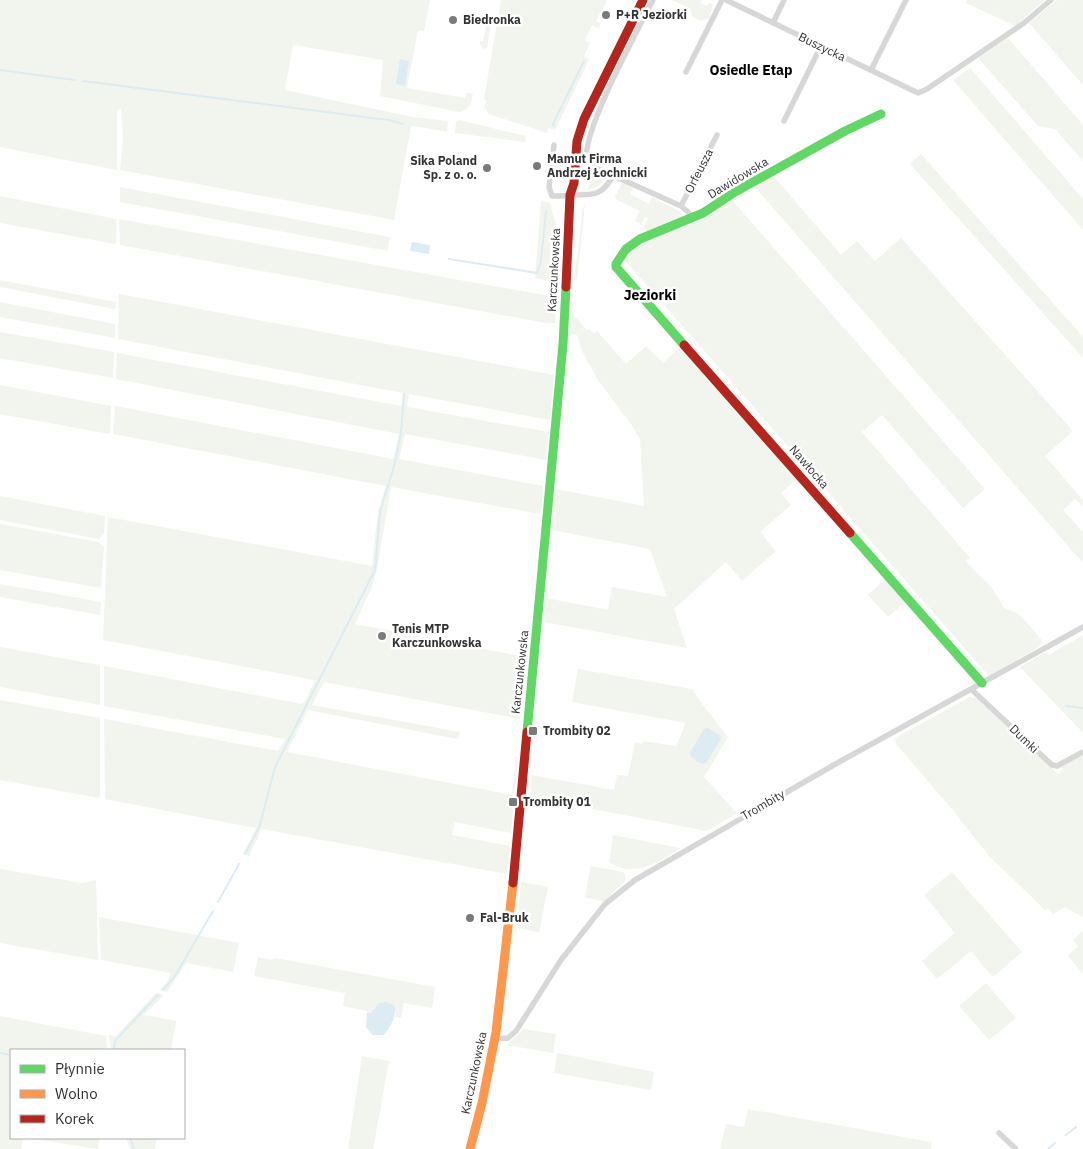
<svg xmlns="http://www.w3.org/2000/svg" width="1083" height="1149" font-family="'IBM Plex Sans',sans-serif">
<rect width="100%" height="100%" fill="#fff"/>
<!-- green -->
<path fill="#f1f5ed" d="M0 0H430L424 31 418 30 407 88 465 98 467 93 473 94C471 104 469 110 459 112L380 96 383 60 293 45 285 90 412 117 448 121 447 132C435 130 424 127 411 126L394 220 120 170 123 138 121 109 117 110V170L0 147Z
M501 0H607L596 21 601 24 598 28 592 25 585 40 590 43 584 56 589 60 555 130 548 128 547 133 489 114 485 108 486 100 484 99Z
M672 0H701L700 3 707 6 709 3 713 5 709 18 700 21 692 16 691 9Z
M967 0H1045L1015 26 966 3Z
M1057 0H1083V85L1029 23Z
M486 14H489L492 18 487 48 483 49 480 44V41H483L488 18 483 17Z
M1008 38 1083 125V161L1055 129 1038 126 978 58Z
M970 68 1083 199V230L953 80Z
M459 120 526 136 525 142 455 133 456 122Z
M921 154 1083 337V358L910 164Z
M595 171 602 175 604 179 603 182 597 187 587 190Z
M772 174 841 255 857 241 875 261 901 238 1073 431 1045 456 1083 500V507L1075 499 1063 510 1083 532V563L753 185Z
M622 183 633 188 630 194 649 204 652 197 681 212 682 216 676 222 647 233 644 227 648 218 645 217 641 224 635 221 640 211 617 200 615 197Z
M120 187 390 237 388 251 120 202Z
M0 196 116 219V244L0 223Z
M730 198 985 489 963 508 882 415 862 432 970 558 965 561 992 588 1004 608 1019 614 1041 639 1042 643 1039 647 989 676 623 258 637 245Z
M541 201 551 203 552 212 556 223 555 282 535 278Z
M585 203 577 280H574C576 262 579 245 581 227 582 218 581 211 585 203Z
M119 219 555 297V323H546L120 245Z
M0 280 116 302 115 309 0 287Z
M119 294 554 375 550 420 409 394 407 407 549 432 546 460 405 434 399 459 543 486 541 514 391 487 377 570 371 589 355 624 520 656 519 668 526 669 520 719 324 682 312 705 460 732 458 739 308 710 287 752 512 795 516 756 518 757 515 789 510 803 513 811 511 833 455 822 452 835 510 846 507 874 262 829 249 856 243 854 256 828 105 799 104 719 278 751 285 739 104 706V666L302 704 305 701 315 680 103 640 108 517 372 566 378 510 386 486 113 434 115 406 393 459 399 434 116 379 117 353 401 406 403 393 118 339Z
M0 302 115 324V338L0 317Z
M574 315 587 330 589 329 594 334 597 331 626 364 646 346 663 363 681 346 798 478 781 493 791 505 760 532 776 551 742 581 726 562 674 609 687 648 544 622 546 598 608 610 612 587 667 597 650 549 552 530 556 489 644 506 640 439 633 427 598 380 582 351 577 335 570 334 571 317Z
M0 332 114 352 113 378 0 358Z
M0 385 111 406 110 434 0 414Z
M0 496 105 516 104 534 99 539 0 520Z
M0 524 98 542 104 547 101 588 0 570Z
M886 578 907 600 888 617 868 595Z
M0 584 101 602 100 615 0 597Z
M1083 635V733L1020 667 1046 652 1049 655Z
M0 647 100 665V705L0 687Z
M578 669 692 689 705 708 728 737 704 777 737 813 707 831 530 797 531 775 614 790 617 775 628 776 635 742 642 744 643 741 676 746 686 723 572 702Z
M970 697 979 699 1058 774 1062 770V766L1083 755V917L1065 907 1053 914 1048 908 1045 910 989 856 952 809 896 744 895 738Z
M0 700 100 718V798L0 780Z
M613 835 680 848C660 863 633 878 609 862Z
M591 866 623 872C630 882 620 885 614 891 611 894 608 898 606 902L585 897Z
M0 869 83 883 96 880 98 960 0 943Z
M952 872 1022 952 993 977 971 951 937 979 922 961 955 933 924 895Z
M521 882 548 887 539 932 517 928Z
M99 917 239 943 233 972 186 963 167 992 160 990 167 982 171 973 101 960Z
M1083 931V974L1068 956 1078 946 1073 940Z
M258 957 270 960 275 958 435 987 432 1008 404 1003 401 1018 395 1017 396 1011 375 1009 371 1013H367V1011L343 1006 345 993 254 976Z
M986 983 1016 1018 989 1040 959 1006Z
M156 993 164 995 144 1015 176 1021 171 1050H111L109 1035 116 1036Z
M0 1016 106 1036 107 1050H11V1138H23L21 1149H0Z
M523 1029 556 1034 553 1053 507 1045Z
M557 1053 654 1072 651 1090 554 1073Z
M362 1056 389 1061 373 1149H348Z
M748 1109 925 1141 932 1142 931 1149H720L726 1124 744 1127Z
M28 1138H100L98 1149Z
M126 1138H157L155 1149H130Z"/>
<!-- water -->
<path fill="#ddebf3" d="M400 59 409 61 405 86 396 84Z
M412 242 430 245 429 254 410 251Z
M708 728 721 736V739L706 763C700 765 694 760 690 755V752L704 729Z
M386 1002 394 1005C398 1015 390 1027 384 1035H372L366 1027 367 1013H371L379 1003Z"/>
<g fill="none" stroke-linecap="round" stroke-linejoin="round">
<!-- stream -->
<path stroke="#ddebf3" stroke-width="2" d="M0 70 75 80
M83 81 388 120 403 124
M554 126 553 124 584 61
M449 259 537 273 541 261 546 211
M1066 706 1083 708
M245 854 259 828 275 767 375 570 380 512 395 463 401 433 404 394
M218 902 239 864
M163 990 175 976 213 911
M114 1050 115 1041 158 995
M0 1053 11 1055
M1066 1135 1076 1127
M130 1138 134 1149
M1048 1149 1055 1143"/>
<!-- street -->
<path stroke="#d7d7d7" stroke-width="5.5" d="M653 0C639 28 581 133 587 159 588 163 591 165 594 167L681 206 688 212 692 218
M726 0 918 93 927 89 1024 23 1051 0
M773 23 784 0
M871 70 906 0
M686 72 722 0
M784 121 821 46
M554 145 549 187 552 196C559 196 566 196 573 195 593 195 603 196 613 175
M681 206 717 135
M971 689 1052 765 1057 766 1083 752
M494 1039 508 1038 516 1031 561 960 605 904 635 880 832 766 1083 627
M999 1133 1016 1149"/>
<!-- fast -->
<path stroke="#63d668" stroke-width="9" d="M684 345 616 267V264L626 249 640 239 703 213 735 192 845 131 881 114
M850 533 982 683
M527 732 563 344 566 287"/>
<!-- slow -->
<path stroke="#ff974d" stroke-width="9" d="M470 1149 482 1103 496 1032 513 883"/>
<!-- jam -->
<path stroke="#b3261e" stroke-width="9" d="M566 287 570 195 574 183 577 141 584 119 643 0
M684 345 850 533
M513 883 527 732"/>
</g>
<!-- markers -->
<g fill="#7a7a7a" stroke="#fff" stroke-width="2">
<circle cx="606" cy="15" r="5"/>
<circle cx="453" cy="20" r="5"/>
<circle cx="537" cy="166" r="5"/>
<circle cx="487" cy="168" r="5"/>
<circle cx="382" cy="636" r="5"/>
<rect x="528" y="726" width="10" height="10" rx="2.5"/>
<rect x="508" y="797" width="10" height="10" rx="2.5"/>
<circle cx="470" cy="918" r="5"/>
</g>
<g text-anchor="middle" stroke-width="5" stroke-linejoin="round" paint-order="stroke">
<!-- poi labels -->
<g font-size="12" font-weight="bold" fill="#333" stroke="#fff" text-anchor="start">
<text x="616" y="19">P+R Jeziorki</text>
<text x="463" y="24">Biedronka</text>
<text x="547" y="163">Mamut Firma<tspan x="547" dy="14">Andrzej Łochnicki</tspan></text>
<text x="477" y="165" text-anchor="end">Sika Poland<tspan x="477" dy="14">Sp. z o. o.</tspan></text>
<text x="392" y="633">Tenis MTP<tspan x="392" dy="14">Karczunkowska</tspan></text>
<text x="543" y="735">Trombity 02</text>
<text x="523" y="806">Trombity 01</text>
<text x="480" y="922">Fal-Bruk</text>
</g>
<!-- street labels -->
<g font-size="12" fill="#333" stroke="#fff">
<text transform="translate(822 47) rotate(26)" y="4">Buszycka</text>
<text transform="translate(699 171) rotate(-63)" y="4">Orfeusza</text>
<text transform="translate(738 178) rotate(-31)" y="4">Dawidowska</text>
<text transform="translate(554 270) rotate(-87)" y="4">Karczunkowska</text>
<text transform="translate(809 467) rotate(49)" y="4">Nawłocka</text>
<text transform="translate(520 672) rotate(-84)" y="4">Karczunkowska</text>
<text transform="translate(1024 739) rotate(44)" y="4">Dumki</text>
<text transform="translate(763 805) rotate(-30)" y="4">Trombity</text>
<text transform="translate(474 1073) rotate(-78)" y="4">Karczunkowska</text>
</g>
<!-- neighbourhood labels -->
<g font-size="14" font-weight="bold" fill="#000" stroke="#fff">
<text x="751" y="75">Osiedle Etap</text>
<text x="650" y="300">Jeziorki</text>
</g>
</g>
<!-- legend -->
<rect x="10" y="1049" width="175" height="90" fill="#ffffff" stroke="#adadad"/>
<rect x="20" y="1065" width="25" height="8" fill="#63d668" stroke="#adadad"/>
<text x="55" y="1074" font-size="15" fill="#333333">Płynnie</text>
<rect x="20" y="1090" width="25" height="8" fill="#ff974d" stroke="#adadad"/>
<text x="55" y="1099" font-size="15" fill="#333333">Wolno</text>
<rect x="20" y="1115" width="25" height="8" fill="#b3261e" stroke="#adadad"/>
<text x="55" y="1124" font-size="15" fill="#333333">Korek</text>
</svg>
